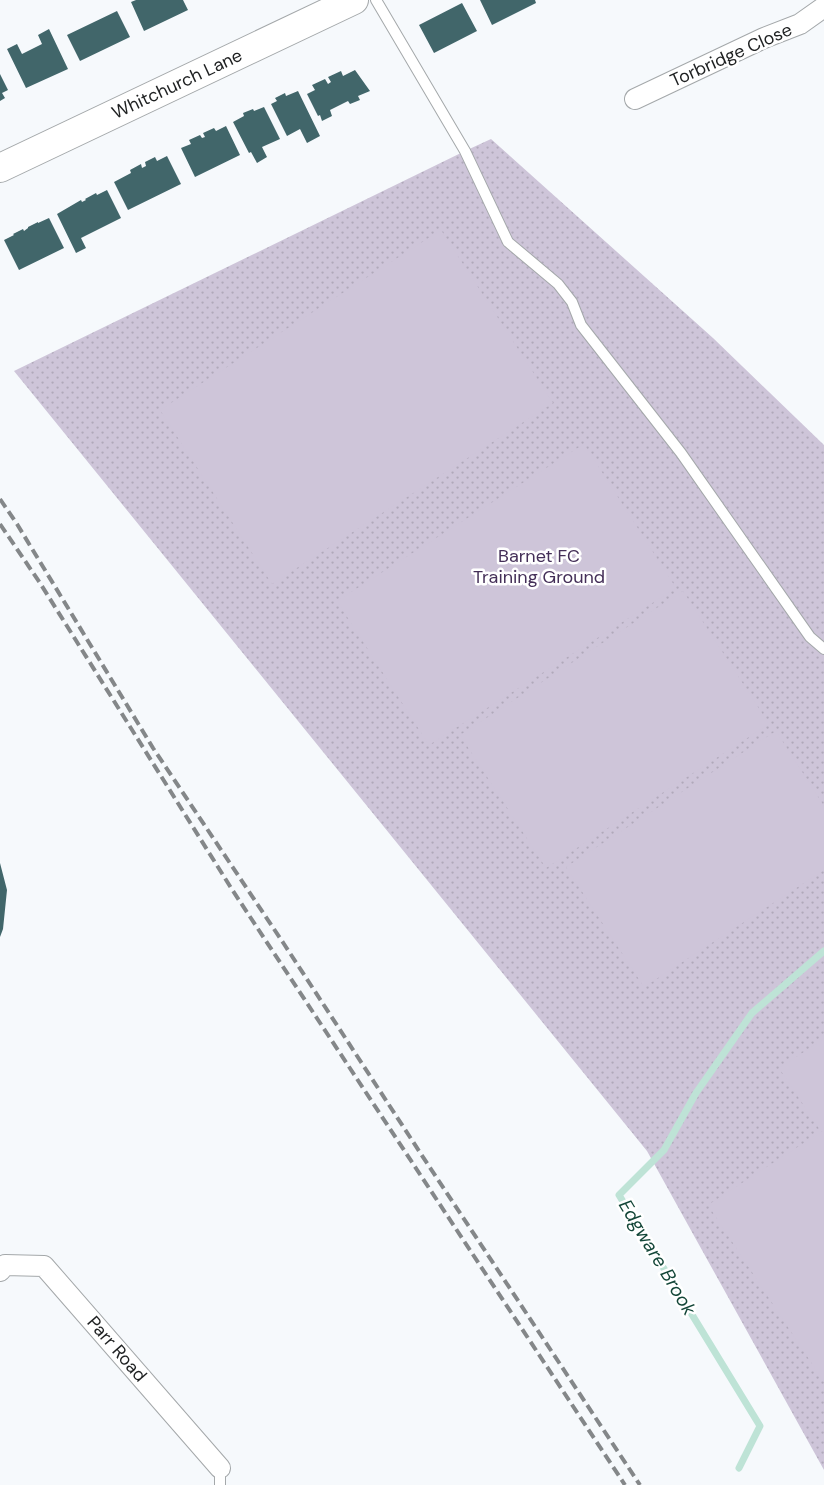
<svg xmlns="http://www.w3.org/2000/svg" width="824" height="1485" font-family="'DM Sans',sans-serif">
<defs>
<pattern id="park-dots" width="8" height="8" patternUnits="userSpaceOnUse" patternTransform="scale(1.25)"><rect width="8" height="8" fill="#cec5d9"/><path d="M2 2h.1M6 6h.1" fill="none" stroke="#b0a9ba" stroke-width="1.8" stroke-linecap="round"/></pattern>
</defs>
<rect width="100%" height="100%" fill="#f6f9fc"/>
<!-- park -->
<path fill="url(#park-dots)" d="M491 139 713 338 824 445V1470L647 1151 14 371 465 151Z"/>
<!-- pitch -->
<path fill="#cec5d9" d="M441 230 553 403 272 584 160 410Z
M584 444 676 588 429 745 337 601Z
M683 591 769 724 546 868 460 735Z
M776 731 824 806V870L644 987 566 867Z
M824 1039V1127L820 1130 779 1068Z
M824 1130V1382L708 1205Z"/>
<g fill="none" stroke-linecap="round" stroke-linejoin="round">
<!-- stream -->
<path stroke="#bee3d6" stroke-width="7" d="M739 1468 760 1426 619 1195 664 1150 696 1093 752 1013 824 951"/>
</g>
<!-- building -->
<path fill="#41666a" d="M136 0H183L188 10 144 31 131 2Z
M480 0H535L536 3 492 25Z
M462 3 477 31 434 53 419 25Z
M117 11 130 37 80 61 67 35Z
M49 29 68 69 26 88 7 49 17 44 22 54 42 44 38 35Z
M355 70 370 91 358 96 360 100 350 104 348 101 330 110 332 116 322 121 320 115 318 116 307 94 315 90 312 85 325 79 328 84 331 82 328 77 341 71 343 76Z
M0 74 8 90 2 93 5 98 0 101Z
M298 91 320 136 307 143 300 129 287 136 271 104 277 101 275 98 285 93 286 96Z
M264 107 280 139 262 147 267 157 257 163 251 152 249 153 233 122 244 116 243 113 253 109 254 111Z
M226 126 240 155 195 177 181 148 191 144 189 140 200 135 202 138 205 137 203 133 214 128 216 131Z
M167 156 181 184 128 210 114 182 131 173 130 170 141 164 142 168 146 166 145 162 155 157 157 161Z
M107 190 121 218 81 238 86 248 76 253 57 214 81 200 82 202 86 200 85 199 96 193 97 195Z
M49 218 64 248 19 270 4 240 14 235 13 234 23 229 24 231 28 228V227L38 222V223Z
M0 863 7 890 3 929 0 937Z"/>
<g fill="none" stroke-linecap="round" stroke-linejoin="round">
<defs>
<path id="service" d="M376 0 465 151 508 242 558 284 572 302 581 325 681 453 810 637 824 649
M220 1468V1485"/>
<path id="minor" d="M635 99 764 38 800 24 824 7
M0 1271 5 1265 44 1266 220 1468"/>
<path id="secondary" d="M0 168 354 0"/>
</defs>
<!-- service casing -->
<use href="#service" stroke="#a4a8aa" stroke-width="12"/>
<!-- minor casing -->
<use href="#minor" stroke="#a4a8aa" stroke-width="22"/>
<!-- secondary casing -->
<use href="#secondary" stroke="#a4a8aa" stroke-width="30"/>
<!-- service -->
<use href="#service" stroke="#fff" stroke-width="10"/>
<!-- minor -->
<use href="#minor" stroke="#fff" stroke-width="20"/>
<!-- secondary -->
<use href="#secondary" stroke="#fff" stroke-width="28"/>
<!-- rail -->
<path stroke="#848789" stroke-width="4" stroke-dasharray="10 5" stroke-linecap="butt" d="M0 499 17 524 153 748 284 944 421 1154 640 1485
M0 524 40 583 233 891 625 1485"/>
</g>
<g text-anchor="middle" stroke-width="5" stroke-linejoin="round" paint-order="stroke">
<!-- street labels -->
<g font-size="18" fill="#1e2021" stroke="#fff">
<text transform="translate(731 55) rotate(-24)" y="6">Torbridge Close</text>
<text transform="translate(177 84) rotate(-25)" y="6">Whitchurch Lane</text>
<text transform="translate(117 1349) rotate(49)" y="6">Parr Road</text>
</g>
<!-- park labels -->
<g font-size="18" fill="#442f58" stroke="#fff">
<text x="539" y="562">Barnet FC<tspan x="539" dy="21">Training Ground</tspan></text>
</g>
<!-- water labels -->
<g font-size="19" font-style="italic" fill="#134638" stroke="#fff">
<text transform="translate(658 1257) rotate(59)" y="7">Edgware Brook</text>
</g>
</g>
</svg>
